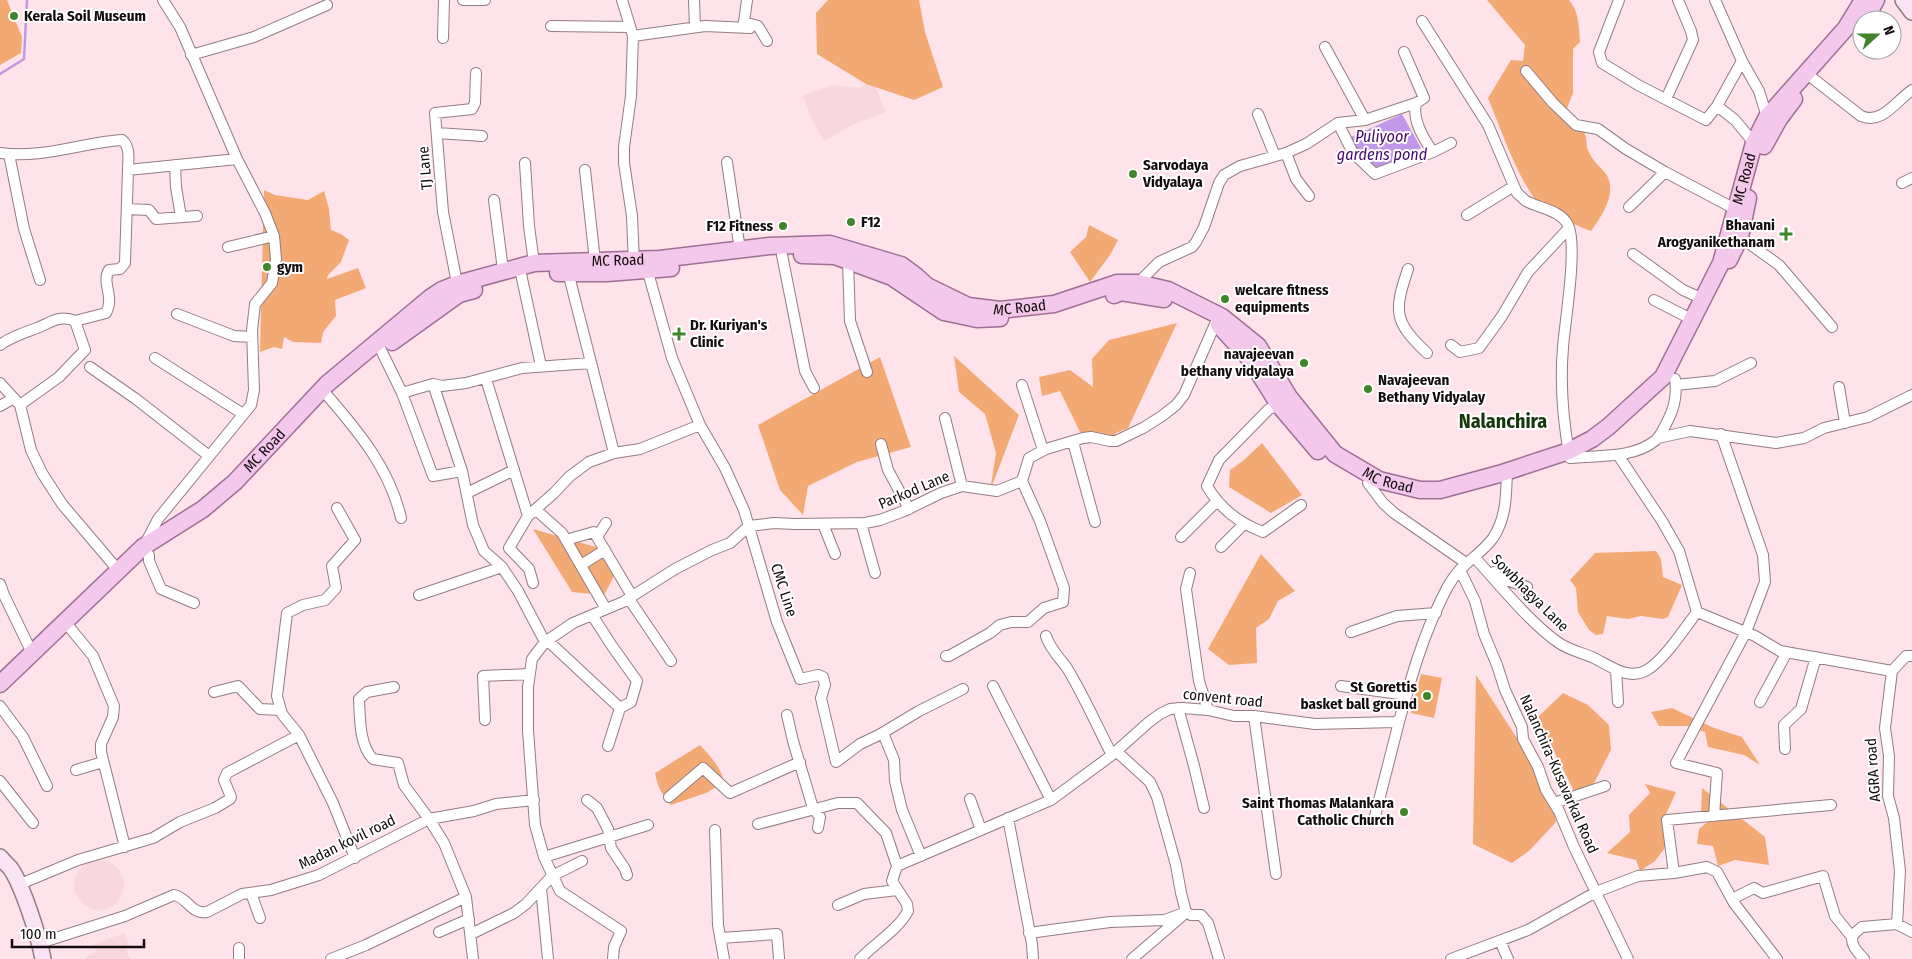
<svg xmlns="http://www.w3.org/2000/svg" width="1912" height="959" font-family="'Fira Sans Condensed',sans-serif">
<rect width="100%" height="100%" fill="#fee4ea"/>
<!-- built -->
<path fill="#f9d7df" d="M873 80 886 112 854 124 824 141 812 120 803 96 832 85 860 88Z
M74 885a25 25 0 1 1 50 0a25 25 0 1 1-50 0Z
M125 933 130 946 126 948 130 959H86L85 957 97 951 94 944Z"/>
<!-- green -->
<path fill="#f2a973" d="M0 0H7L22 37 21 53 0 65Z
M828 0H919L925 32 943 87 914 100 866 84 817 54 816 13Z
M1487 0H1569C1579 11 1579 28 1580 42L1573 49V93L1567 108C1575 117 1583 125 1586 137 1587 143 1586 147 1589 152 1593 162 1600 166 1606 174 1618 192 1602 216 1591 231 1579 227 1549 213 1540 205 1518 181 1501 129 1488 98L1511 60 1523 61 1525 45Z
M264 190 275 195 308 200 324 191 329 209 331 230 341 234 349 240 341 262 328 275 327 279 358 268 366 288 335 300 336 316 323 332 321 343 293 342 284 337 282 349 274 347 260 352Z
M1089 225 1118 240 1110 255 1090 282 1070 252 1086 237Z
M1177 323 1128 428 1116 433 1110 444 1084 440 1060 391 1042 396 1039 377 1070 370 1093 387 1092 359 1109 340Z
M954 356 1019 415 990 491 996 453 985 414 959 392Z
M880 357 911 447 857 462 808 486 803 515 780 490 758 425Z
M1262 443 1302 495 1271 513 1229 487 1230 470 1244 460Z
M533 529 606 550 620 565 604 595 572 592Z
M1656 551 1661 559 1663 577 1682 585 1668 617 1663 619 1641 616 1628 619 1607 616 1603 634 1596 635 1589 630 1578 612 1576 588 1570 580 1595 553Z
M1261 554 1295 591 1278 601 1269 619 1256 628 1257 663 1229 665 1208 649Z
M1421 674 1442 678 1434 718 1411 713Z
M1476 675 1552 792 1556 822 1530 850 1512 863 1473 844Z
M1563 693 1588 705 1609 725 1611 750 1592 787 1576 795 1537 718Z
M1672 708 1714 728 1742 737 1760 765 1744 755 1708 747 1705 732 1687 726H1659L1651 712Z
M700 745C709 755 724 770 723 783L706 793 671 805C662 796 657 785 655 773Z
M1645 784 1676 792 1666 814 1665 848 1655 861 1640 871 1636 860 1607 853 1630 832 1629 815 1650 793Z
M1702 788 1765 837 1769 865 1735 860 1718 866 1713 846 1697 844 1699 829 1711 819 1701 814Z"/>
<!-- water -->
<path fill="#c197e9" d="M1402 114 1421 148 1369 175 1349 138Z"/>
<g fill="none" stroke-linecap="round" stroke-linejoin="round">
<!-- stream -->
<path stroke="#c197e9" stroke-width="2.5" d="M0 74 24 59 27 0"/>
<defs>
<path id="street" d="M463 0H485
M622 0 633 36 631 96 624 147V163L632 216 634 264
M694 0 695 27
M747 0 744 22 758 26 767 41
M1619 0 1599 52 1602 63 1638 85 1706 120 1717 106
M1715 0 1742 61
M1422 21 1488 125 1517 193C1520 195 1523 199 1526 201 1538 208 1561 210 1568 225 1578 246 1565 321 1563 347 1560 383 1563 422 1570 458 1598 455 1633 459 1656 440 1661 435 1665 426 1668 420 1675 407 1677 393 1675 379
M551 26 630 27
M633 36 705 26 750 28
M443 38 444 0
M1325 47 1365 120
M191 55 254 37 327 5
M1526 71 1553 103 1576 125 1598 129 1626 149 1665 172 1735 209
M1811 77 1861 116C1882 125 1896 101 1912 90
M1666 99 1693 40 1691 31 1678 0
M1258 114 1275 156
M1338 123 1353 153 1375 174 1433 152C1423 138 1412 120 1416 103
M437 133 482 136
M1754 143 1735 120 1717 106 1742 61 1759 91 1767 117
M1433 152 1451 143
M0 153C42 159 80 143 122 140 131 147 128 160 128 170L237 159
M1286 153 1296 179 1309 196
M9 154 24 229 40 280
M727 162 740 250
M525 163 529 226 534 263
M175 165 176 187 181 217
M585 170 595 261
M1902 183 1912 178
M494 200 503 270
M1629 207 1665 172
M127 209 149 210 156 219 197 216
M1467 215 1514 186
M1740 237 1779 265 1832 327
M228 247 274 236
M1633 254 1683 290 1703 299
M782 255 805 371 814 388
M848 261 850 321 867 372
M646 265 672 358 700 425 725 468 744 510 777 622 800 679 818 675 823 677 825 685 821 698 836 762 860 744 879 735 919 711 963 689
M1408 269C1394 311 1393 321 1427 353
M568 272 614 453
M521 274 541 366
M1138 283 1159 262 1192 247 1196 242 1204 227 1219 183 1224 175 1240 166 1286 153 1306 144 1338 123 1365 120 1416 103 1424 98 1404 52
M458 288 443 212 435 113 472 109 475 103 476 73
M1654 300 1693 320
M177 314 234 336 252 337
M0 345C12 336 24 333 37 328 50 323 60 314 75 321
M1451 345 1460 352 1479 348 1502 316 1528 272 1569 228
M381 350 402 393 433 476 462 471 473 525 484 551 502 567 518 591 545 642
M155 358 243 414
M90 367 136 399 209 456
M486 379 528 516
M0 383 20 405
M433 384 462 471
M1022 385 1043 450
M1676 385 1715 381 1751 363
M1839 387 1845 423
M402 393 433 384 442 386 466 383 522 368 591 363
M326 394C358 431 390 469 401 518
M1279 405 1269 409 1219 460 1207 486C1220 509 1239 523 1263 532L1301 505
M0 406 14 398
M945 418 962 486
M1658 438 1690 431 1776 443 1804 438 1824 428 1868 417 1912 395
M1073 442 1095 522
M881 444 888 470 909 509
M1618 455 1662 521 1679 551 1697 612 1755 636 1780 651 1892 671 1906 656H1912
M1368 483 1383 503 1394 513 1466 563
M467 493 514 470
M337 508 355 540 332 566 336 588 325 600 303 605 287 613 277 696 282 714 299 735 333 803 355 858
M536 510 562 533 606 609
M861 523 875 573
M823 524 835 554
M597 537 606 523
M1181 537 1216 502
M566 540 594 532 632 596
M145 544 158 519 251 405 254 390 252 330 255 304 272 283 276 259 274 236 265 213 237 159 180 27 163 0
M1221 547 1244 524
M149 555V561L161 589 194 603
M1475 558C1499 584 1530 623 1559 643 1569 650 1583 653 1594 658 1610 666 1629 681 1647 670 1664 660 1685 628 1697 612
M581 565 605 550
M118 570 62 504 42 473 31 450 20 405 59 377 85 350 75 321 106 313C115 296 101 283 109 270L120 269 125 263 128 170
M1460 570 1475 601 1484 634 1497 665 1505 690 1522 727 1523 739 1538 767 1546 790 1559 811 1574 847 1628 959
M1494 572 1498 577 1527 587
M1190 573 1186 589 1194 646 1199 681 1208 710
M533 583 529 569 509 548 528 516 554 493 570 476 589 462 614 453 640 449 700 425
M0 584 4 595 32 653
M419 595 502 567
M629 599 671 661
M592 615 612 646 637 681 631 702 620 708 608 746
M70 628 93 656 114 706 113 717 101 744V752L125 847
M1351 632 1397 616 1436 613
M1046 636C1050 649 1059 657 1067 668 1084 696 1097 726 1112 755
M547 640 620 708
M946 656H949L990 633 1000 625 1011 622H1028L1044 608 1063 602 1064 588 1040 521 1022 481
M1616 670 1618 702
M1892 671 1885 728 1889 756 1888 796 1894 818 1900 871 1897 924
M993 686 1051 800
M1341 686 1407 695
M394 687 367 692 359 699C360 717 359 745 373 759L398 763 404 785 429 819 444 843 466 897 473 959
M214 692 238 686 260 709 281 710
M1760 702 1787 652
M0 706 23 737 47 786
M1178 708 1194 766 1204 808
M787 715 793 741 813 808 820 817 818 828
M1254 716 1276 874
M485 720 483 676 530 674
M883 733 894 760 895 781 902 810 921 856
M1785 749 1784 725 1801 709 1816 657
M1116 751 1150 782 1157 797 1176 865 1181 893 1186 912 1191 915H1201L1208 923 1219 959
M76 770 103 762
M0 781 33 823
M669 797 703 768 730 793 800 762
M970 799 981 830
M587 800 597 808 608 829 611 848 625 869 627 875
M1554 803 1605 786
M1375 816 1400 718
M1714 816 1717 773 1676 763 1746 632 1765 582 1763 555 1721 434
M1008 818 1032 944 1033 959
M758 824 838 803H857L886 833 897 866
M715 830 718 925 724 959
M544 857 648 825
M1674 873 1667 820 1831 805
M18 885 78 860 153 838 180 822 215 808 230 799 231 797 224 780 227 773 299 735
M541 888 548 959
M251 893 260 918
M1732 899 1754 888 1763 893 1823 876 1835 916 1852 937
M838 905 864 894 897 890
M439 932 469 919
M1029 933 1110 922 1165 920 1186 912
M471 934 514 913 526 904 552 876 582 861
M1852 937 1856 932 1862 927 1897 924 1912 932
M1852 937C1851 946 1858 952 1864 959
M721 938 777 934 779 958
M1500 941 1508 959
M40 943 125 916 174 895C188 898 192 915 207 912L242 894 271 890 319 875 429 819 474 811 496 804 534 800
M239 959V948
M331 959 366 945 466 897
M613 959 614 947 621 931 560 891 544 857 535 825 528 730V687L532 659 545 642 573 623 623 602 675 569 712 550 730 543 749 526 774 523 795 524 865 523 880 520 904 511 941 493 962 486 997 491 1022 481 1029 458 1046 449 1083 438 1091 437 1110 441H1116L1143 428 1162 416 1176 405 1184 395 1216 322
M860 959C875 943 898 930 908 911L907 904 892 881 897 866 1051 800 1112 755 1149 722 1160 714 1170 709 1182 708 1208 710 1234 716H1254L1315 724 1396 722 1400 718C1411 678 1423 636 1442 598 1447 587 1456 572 1466 564 1475 556 1486 548 1493 538 1507 517 1506 494 1507 471
M1132 959 1182 916
M1451 959 1528 930 1596 892 1638 876 1674 873 1707 867 1717 872 1734 903 1777 959"/>
<path id="secondary" d="M1903 0 1912 12
M0 857C3 861 8 865 11 869 23 887 39 937 43 959"/>
<g id="primary">
<path d="M1865 20 1876 0"/>
<path d="M1764 146 1779 119 1794 99"/>
<path d="M802 255 835 256 892 277 944 312 977 319 1000 318"/>
<path d="M1729 260 1740 237 1748 198"/>
<path d="M558 273H607L671 268"/>
<path d="M1114 295 1121 292 1164 299"/>
<path d="M1219 325 1250 359 1279 405 1318 451"/>
<path d="M392 342 459 294 474 290"/>
<path id="s1" d="M0 684 143 547 203 509 235 482 327 384 430 298 442 290 457 284 534 263 660 259 769 246 830 244 901 265 916 276 927 286 968 306 1000 310 1054 304 1117 283H1138L1168 290 1222 317 1258 346 1289 397 1335 454 1379 480 1420 490H1440L1499 474 1569 451 1592 439 1608 427 1663 377 1721 263 1754 143 1767 117 1846 28 1863 0"/>
</g>
</defs>
<!-- street casing -->
<use href="#street" stroke="#937c81" stroke-width="12"/>
<!-- secondary casing -->
<use href="#secondary" stroke="#937c81" stroke-width="18"/>
<!-- primary casing -->
<use href="#primary" stroke="#9f6e94" stroke-width="19"/>
<!-- street -->
<use href="#street" stroke="#fff" stroke-width="10"/>
<!-- secondary -->
<use href="#secondary" stroke="#f9e3f4" stroke-width="15"/>
<!-- primary -->
<use href="#primary" stroke="#f3c8ea" stroke-width="16"/>
</g>
<!-- markers -->
<g fill="#40852a" stroke="#fff" stroke-width="2">
<circle cx="14" cy="16" r="5"/>
<circle cx="1133" cy="174" r="5"/>
<circle cx="851" cy="222" r="5"/>
<circle cx="783" cy="226" r="5"/>
<path d="M1783.5 226.5h5v5h5v5h-5v5h-5v-5h-5v-5h5z"/>
<circle cx="267" cy="267" r="5"/>
<circle cx="1225" cy="299" r="5"/>
<path d="M676.5 326.5h5v5h5v5h-5v5h-5v-5h-5v-5h5z"/>
<circle cx="1304" cy="363" r="5"/>
<circle cx="1368" cy="389" r="5"/>
<circle cx="1427" cy="696" r="5"/>
<circle cx="1404" cy="812" r="5"/>
</g>
<g text-anchor="middle" stroke-width="4" stroke-linejoin="round" paint-order="stroke">
<!-- poi labels -->
<g font-size="15" font-weight="bold" fill="#130b0d" stroke="#fff" text-anchor="start">
<text x="24" y="21">Kerala Soil Museum</text>
<text x="1143" y="170">Sarvodaya<tspan x="1143" dy="17">Vidyalaya</tspan></text>
<text x="861" y="227">F12</text>
<text x="1775" y="230" text-anchor="end">Bhavani<tspan x="1775" dy="17">Arogyanikethanam</tspan></text>
<text x="773" y="231" text-anchor="end">F12 Fitness</text>
<text x="277" y="272">gym</text>
<text x="1235" y="295">welcare fitness<tspan x="1235" dy="17">equipments</tspan></text>
<text x="690" y="330">Dr. Kuriyan's<tspan x="690" dy="17">Clinic</tspan></text>
<text x="1294" y="359" text-anchor="end">navajeevan<tspan x="1294" dy="17">bethany vidyalaya</tspan></text>
<text x="1378" y="385">Navajeevan<tspan x="1378" dy="17">Bethany Vidyalay</tspan></text>
<text x="1417" y="692" text-anchor="end">St Gorettis<tspan x="1417" dy="17">basket ball ground</tspan></text>
<text x="1394" y="808" text-anchor="end">Saint Thomas Malankara<tspan x="1394" dy="17">Catholic Church</tspan></text>
</g>
<!-- street labels -->
<g font-size="15" fill="#130b0d" stroke="#fff">
<text transform="translate(425 168) rotate(-95)" y="5">TJ Lane</text>
<text dy="5" stroke="none"><textPath href="#s1" startOffset="2168">MC Road</textPath></text>
<text dy="5" stroke="none"><textPath href="#s1" startOffset="774">MC Road</textPath></text>
<text dy="5" stroke="none"><textPath href="#s1" startOffset="1192">MC Road</textPath></text>
<text dy="5" stroke="none"><textPath href="#s1" startOffset="354">MC Road</textPath></text>
<text dy="5" stroke="none"><textPath href="#s1" startOffset="1644">MC Road</textPath></text>
<text transform="translate(914 490) rotate(-23)" y="5">Parkod Lane</text>
<text transform="translate(784 590) rotate(72)" y="5">CMC Line</text>
<text transform="translate(1530 593) rotate(45)" y="5">Sowbhagya Lane</text>
<text transform="translate(1223 698) rotate(6)" y="5">convent road</text>
<text transform="translate(1873 770) rotate(-94)" y="5">AGRA road</text>
<text transform="translate(1559 774) rotate(66)" y="5">Nalanchira-Kusavarkal Road</text>
<text transform="translate(347 842) rotate(-26)" y="5">Madan kovil road</text>
</g>
<!-- water labels -->
<g font-size="16" font-style="italic" fill="#45076b" stroke="#fff">
<text x="1382" y="142">Puliyoor<tspan x="1382" dy="18">gardens pond</tspan></text>
</g>
<!-- district labels -->
<g font-size="20" font-weight="bold" fill="#15370b" stroke="#fff">
<text x="1503" y="428">Nalanchira</text>
</g>
</g>
<!-- north arrow -->
<g transform="translate(1877 35) rotate(69)"><circle r="24" fill="#ffffff" stroke="#a19d9e"/>
<path d="M0-4L9 19L0 12L-9 19Z" fill="#40852a"/>
<text y="-8" font-size="14" font-weight="bold" text-anchor="middle" fill="#130b0d">N</text>
</g>
<!-- scale -->
<path d="M12 939v8h132v-8" fill="none" stroke="#130b0d" stroke-width="2.5"/>
<text x="20" y="939" font-size="15" fill="#130b0d" stroke="#ffffff" stroke-width="4" paint-order="stroke">100 m</text>
</svg>
